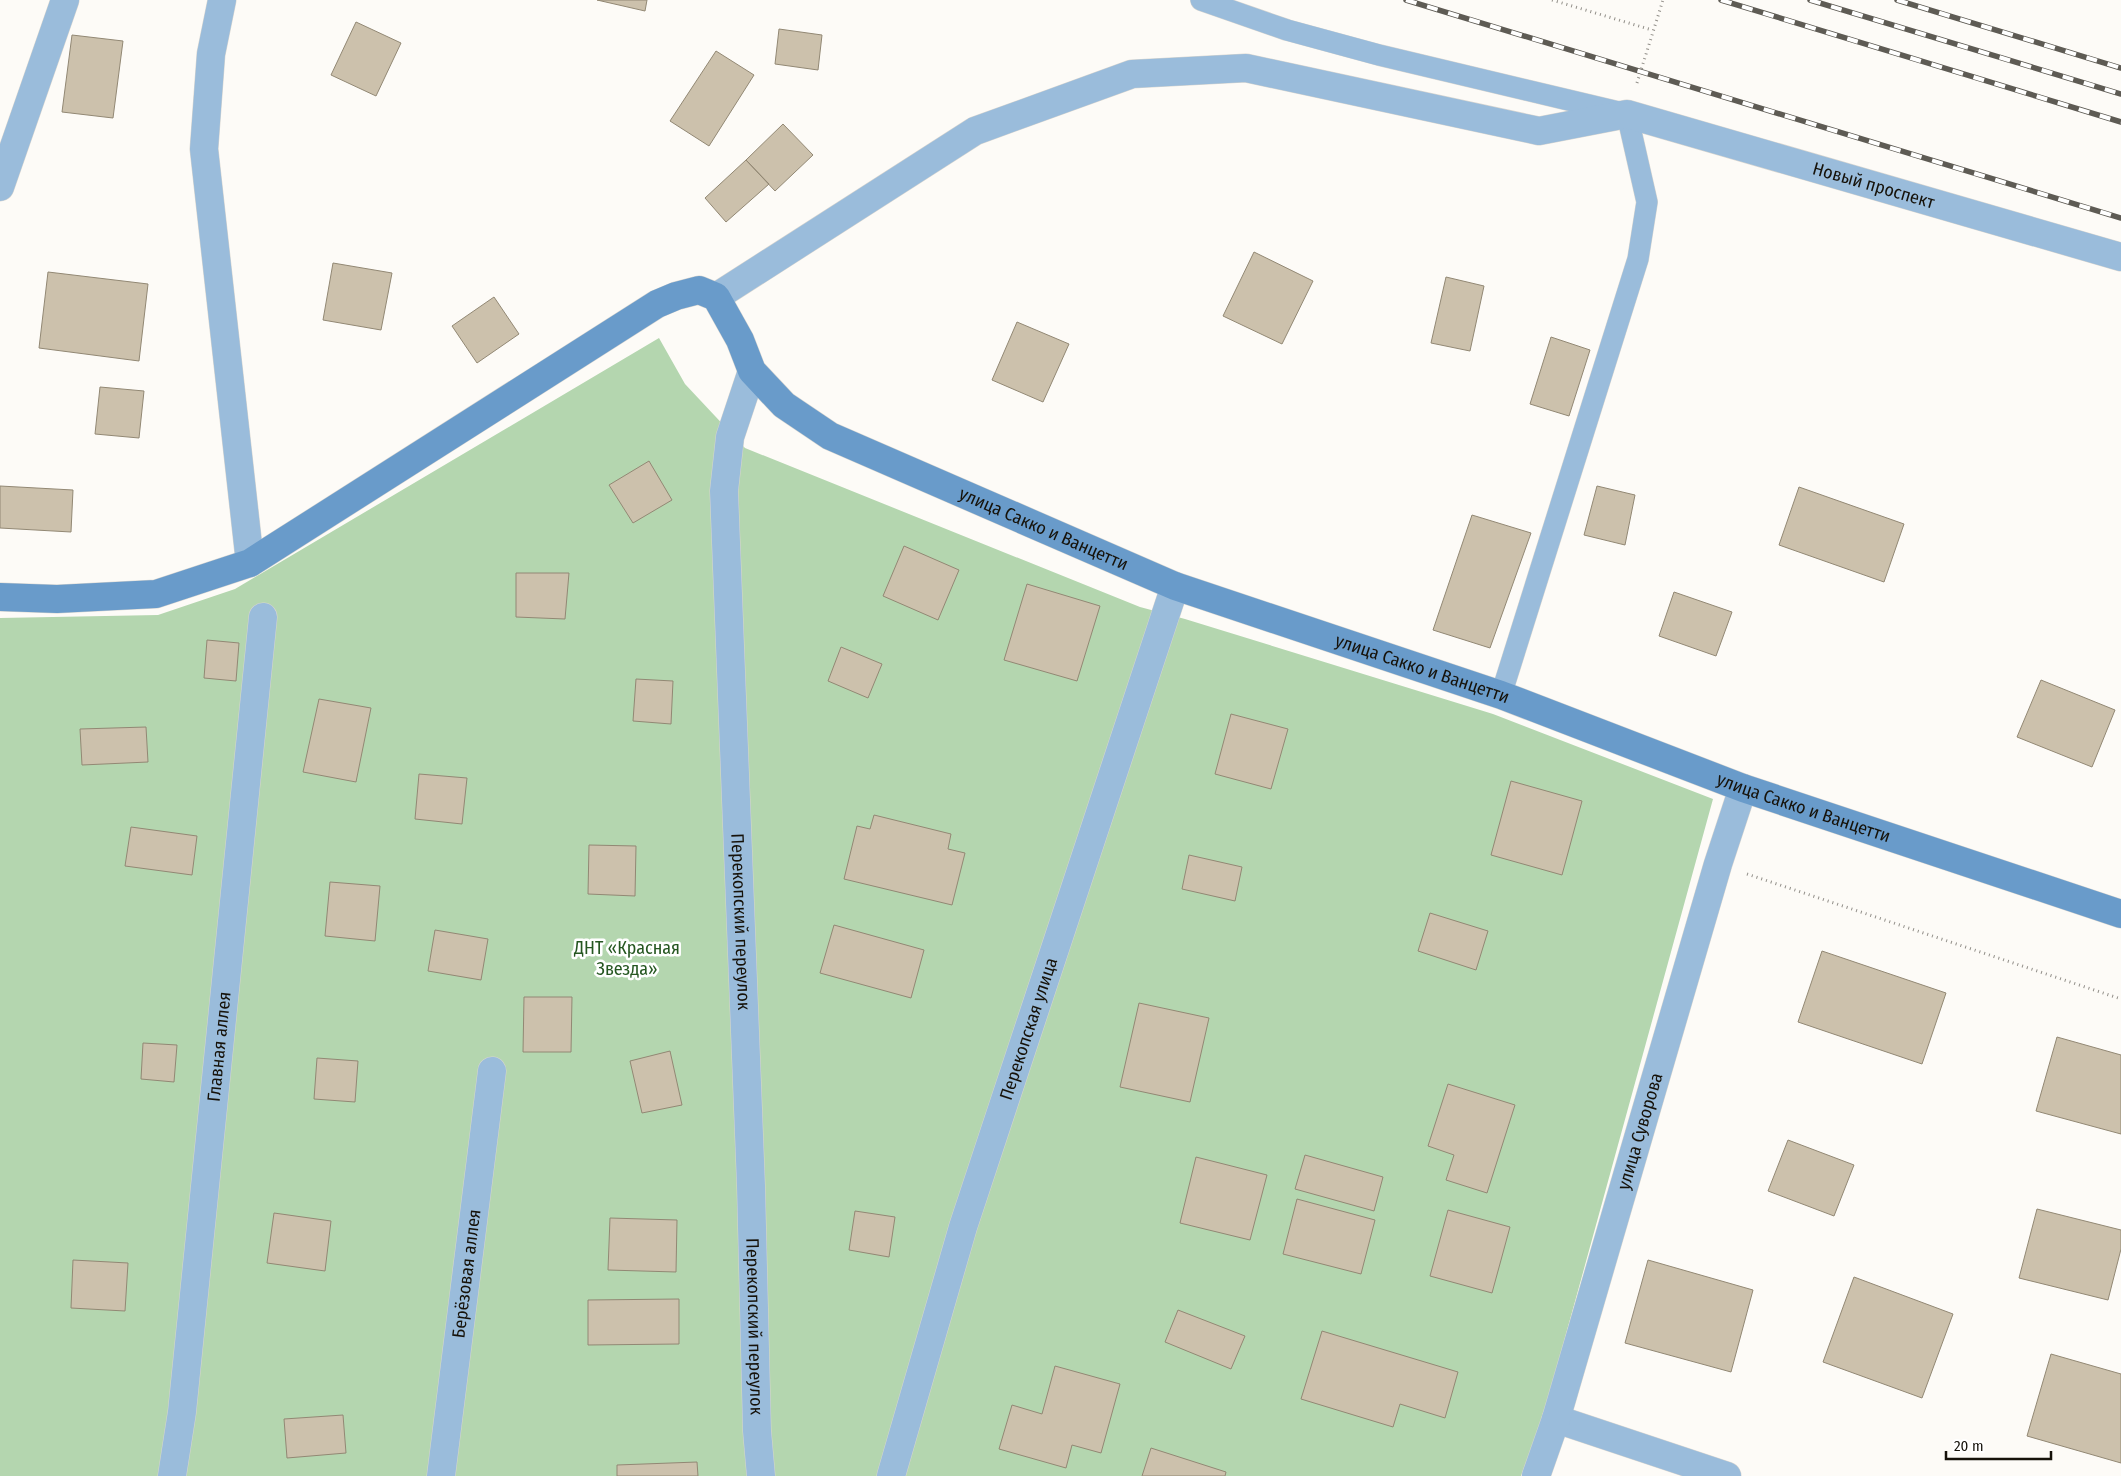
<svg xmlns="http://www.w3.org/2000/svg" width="2121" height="1476" font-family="'Fira Sans Condensed',sans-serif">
<rect width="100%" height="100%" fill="#fdfbf7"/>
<!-- green -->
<path fill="#b4d6af" d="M659 338 685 384 745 448 1140 607 1185 619 1493 714 1713 799 1543 1418 1521 1476H0V618L158 615 235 589Z"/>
<!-- building -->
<path fill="#ccc1ac" stroke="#928874" d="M597 0H647L645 11Z
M356 22 401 43 376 96 331 75Z
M779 29 822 35 818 70 775 64Z
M72 35 123 41 113 118 62 112Z
M716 51 754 75 709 146 670 121Z
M783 124 813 155 775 191 746 160Z
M746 160 769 184 726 222 705 198Z
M1254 252 1313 281 1282 344 1223 316Z
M333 263 392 273 381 330 323 320Z
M48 272 148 284 139 361 39 348Z
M1446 277 1484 286 1470 351 1431 343Z
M494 297 519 334 477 363 452 326Z
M1017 322 1069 344 1043 402 992 380Z
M1551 337 1590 350 1569 416 1530 404Z
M100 387 144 391 139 438 95 434Z
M649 461 672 500 633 523 609 485Z
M0 486 73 490 71 532 0 528Z
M1597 486 1635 495 1625 545 1584 535Z
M1799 487 1904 524 1884 582 1779 545Z
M1472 515 1531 533 1490 648 1433 630Z
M904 546 959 570 938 620 883 596Z
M516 573H569L565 619 516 617Z
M1027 584 1100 606 1077 681 1004 660Z
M1674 592 1732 612 1716 656 1659 636Z
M207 640 239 643 236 681 204 678Z
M841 647 882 664 868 698 828 681Z
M636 679 673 681 671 724 633 721Z
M2041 680 2115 710 2092 767 2017 737Z
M319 699 371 708 356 782 303 772Z
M1231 714 1288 729 1271 789 1215 774Z
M146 727 148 762 82 765 80 729Z
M419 774 467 778 462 824 415 819Z
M1511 781 1582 801 1562 875 1491 855Z
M874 815 951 834 948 849 965 853 952 905 844 879 857 826 870 829Z
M131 827 197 836 192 875 125 866Z
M589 845 636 846 635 896 588 894Z
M1189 855 1242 867 1235 901 1182 889Z
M330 882 380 886 375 941 325 936Z
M1430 913 1488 931 1476 970 1418 951Z
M834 925 924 950 911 998 820 973Z
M435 930 488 939 481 980 428 971Z
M1822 951 1946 993 1922 1064 1798 1022Z
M524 997H572L571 1052H523Z
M1139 1003 1209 1018 1190 1102 1120 1087Z
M2057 1037 2121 1055V1134L2036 1111Z
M143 1043 177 1045 174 1082 141 1079Z
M670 1051 682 1105 642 1113 630 1061Z
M317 1058 358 1061 355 1102 314 1099Z
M1448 1084 1515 1105 1487 1193 1446 1180 1454 1155 1428 1146Z
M1788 1140 1854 1165 1834 1216 1768 1191Z
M1305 1155 1383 1177 1374 1211 1295 1189Z
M1196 1157 1267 1175 1250 1240 1180 1223Z
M1297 1199 1375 1220 1361 1274 1283 1254Z
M2037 1209 2121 1230V1249L2108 1300 2019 1278Z
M1448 1210 1510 1227 1492 1293 1430 1276Z
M855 1211 895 1217 889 1257 849 1250Z
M274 1213 331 1221 325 1271 267 1263Z
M610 1218 677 1220 676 1272 608 1270Z
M73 1260 128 1263 125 1311 71 1308Z
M1648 1260 1753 1290 1731 1372 1625 1343Z
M1854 1277 1953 1314 1922 1398 1823 1362Z
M679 1299V1344L588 1345V1300Z
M1178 1310 1245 1336 1231 1369 1165 1342Z
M1322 1331 1458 1372 1445 1418 1400 1404 1393 1427 1301 1399Z
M2051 1354 2121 1374V1463L2027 1436Z
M1055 1366 1120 1384 1101 1453 1072 1445 1066 1468 999 1449 1012 1405 1042 1414Z
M343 1415 346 1453 287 1458 284 1419Z
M1151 1448 1226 1472 1225 1476H1142Z
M697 1462 698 1476H617V1465Z"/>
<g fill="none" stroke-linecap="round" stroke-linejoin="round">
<defs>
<path id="lane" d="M1201 0 1287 30 1379 55 1627 114 1647 202 1638 259 1501 695"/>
<g id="street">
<path d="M222 0 211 54 204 149 250 563"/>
<path d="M0 187 65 0"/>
<path id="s1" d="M716 297 975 131 1132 74 1246 68 1539 131 1627 114 2121 257"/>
<path id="s2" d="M752 371 730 437 724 491 751 1186 757 1431 761 1476"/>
<path d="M1556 1419 1727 1476"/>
<path id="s3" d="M172 1476 182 1412 263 617"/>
<path id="s4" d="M441 1476 492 1071"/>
<path id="s5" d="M891 1476 963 1227 1175 586"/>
<path id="s6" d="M1536 1476 1556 1419 1718 864 1743 788"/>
</g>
<g id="secondary">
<path id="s7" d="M0 597 57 599 156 594 250 563 657 304 676 296 699 290 716 297 740 340 752 371 784 405 830 436 1175 586 1501 695 1743 788 2121 914"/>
</g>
</defs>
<!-- lane casing -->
<use href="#lane" stroke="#d8d6d1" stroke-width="22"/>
<!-- street casing -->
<use href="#street" stroke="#d8d6d1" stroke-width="29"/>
<!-- secondary casing -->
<use href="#secondary" stroke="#d8d6d1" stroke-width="29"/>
<!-- path -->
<path stroke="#928f89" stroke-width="3" stroke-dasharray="1 4" stroke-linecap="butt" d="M1552 0 1652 30
M1637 83 1663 0
M1747 874 2121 999"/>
<!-- lane -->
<use href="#lane" stroke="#9abcdb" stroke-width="21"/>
<!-- street -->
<use href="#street" stroke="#9abcdb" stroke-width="28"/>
<!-- secondary -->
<use href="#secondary" stroke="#699bca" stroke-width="28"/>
<defs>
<path id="rail" d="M1406 0 2121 218
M1721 0 2121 122
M1810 0 2121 94
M1897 0 2121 68"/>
</defs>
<!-- rail casing -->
<use href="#rail" stroke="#5e5b54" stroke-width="5.5"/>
<!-- rail -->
<use href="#rail" stroke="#fff" stroke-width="4" stroke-dasharray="11" stroke-linecap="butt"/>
</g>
<g text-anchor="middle" stroke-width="5" stroke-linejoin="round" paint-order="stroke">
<!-- street labels -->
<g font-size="18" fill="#16120a" stroke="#fff">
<text dy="6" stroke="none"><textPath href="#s1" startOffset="1235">Новый проспект</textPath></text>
<text dy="6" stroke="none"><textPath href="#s7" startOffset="1218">улица Сакко и Ванцетти</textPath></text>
<text dy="6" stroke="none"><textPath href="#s7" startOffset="1622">улица Сакко и Ванцетти</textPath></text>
<text dy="6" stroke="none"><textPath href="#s7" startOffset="2028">улица Сакко и Ванцетти</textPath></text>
<text dy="6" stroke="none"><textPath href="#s2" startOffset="555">Перекопский переулок</textPath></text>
<text dy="6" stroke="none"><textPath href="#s5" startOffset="468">Перекопская улица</textPath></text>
<text dy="6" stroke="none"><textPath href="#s3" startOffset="432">Главная аллея</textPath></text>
<text dy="6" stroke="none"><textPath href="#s6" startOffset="360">улица Суворова</textPath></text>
<text dy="6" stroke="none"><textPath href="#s4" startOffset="204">Берёзовая аллея</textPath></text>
<text dy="6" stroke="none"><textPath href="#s2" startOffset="960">Перекопский переулок</textPath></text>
</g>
<!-- park labels -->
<g font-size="18" fill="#255620" stroke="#fff">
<text x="627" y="954">ДНТ «Красная<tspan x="627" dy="21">Звезда»</tspan></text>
</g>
</g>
<!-- scale -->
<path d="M1946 1451v8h105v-8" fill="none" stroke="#16120a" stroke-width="2.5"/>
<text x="1954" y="1451" font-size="15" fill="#16120a" stroke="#ffffff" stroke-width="4" paint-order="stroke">20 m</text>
</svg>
